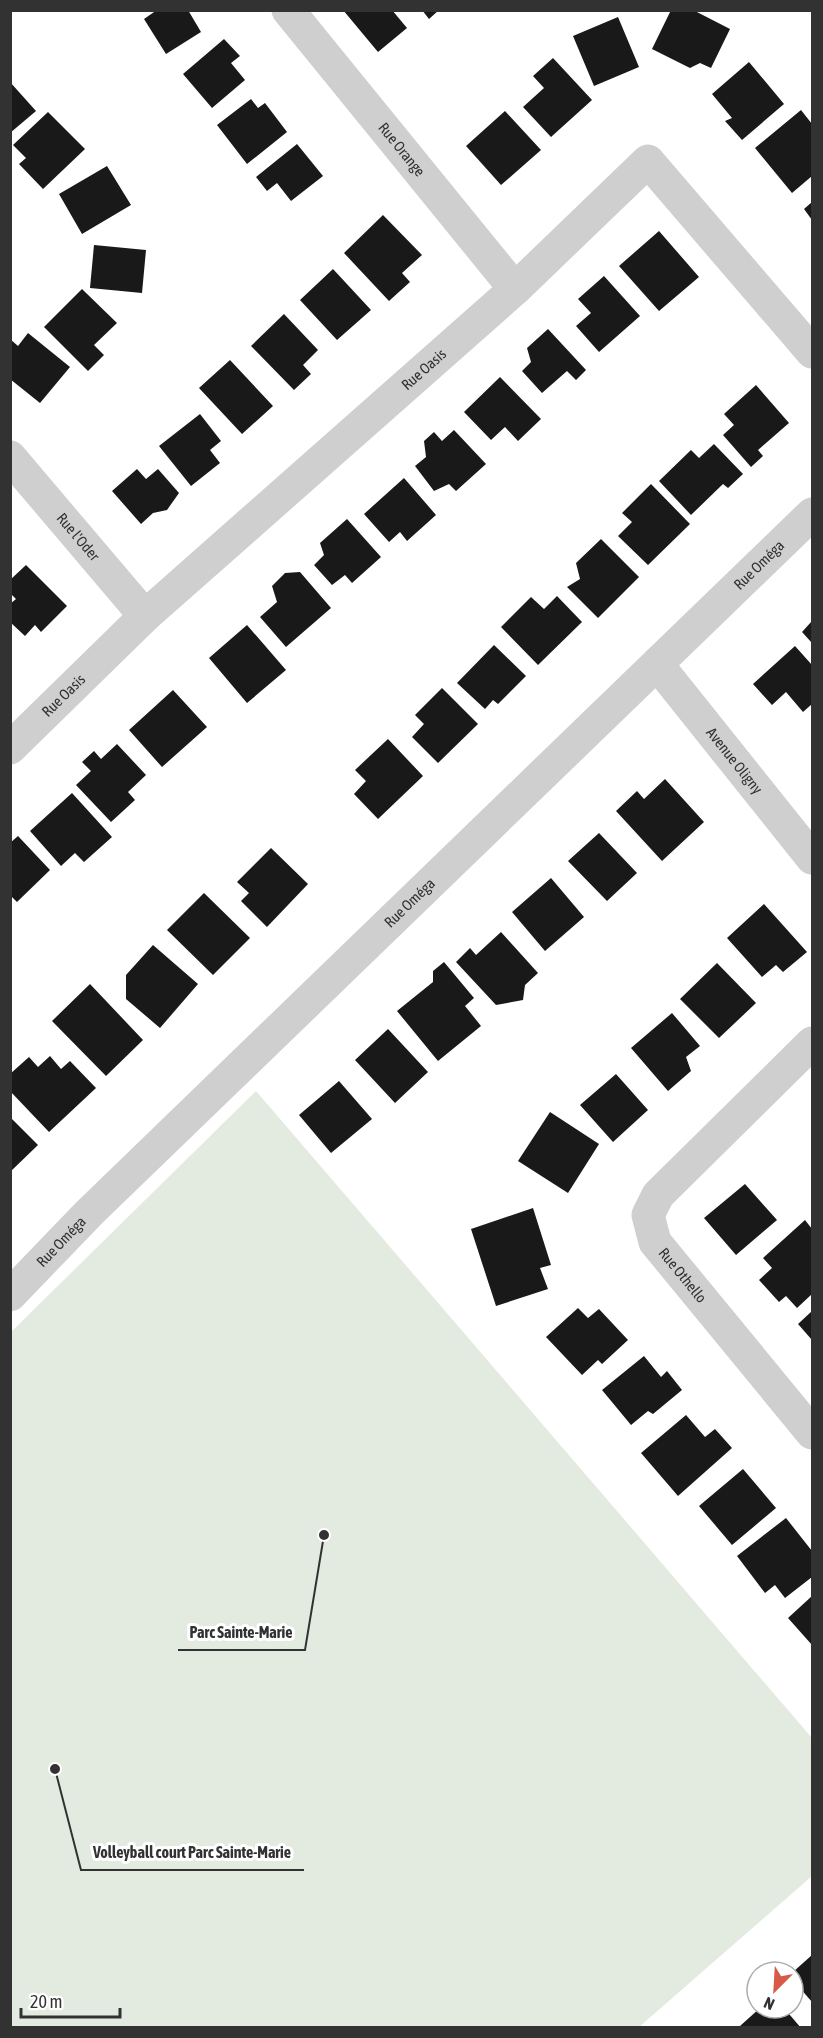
<svg xmlns="http://www.w3.org/2000/svg" width="823" height="2038" font-family="'Asap Condensed',sans-serif">
<rect width="100%" height="100%" fill="#fff"/>
<!-- green -->
<path fill="#e3eadf" d="M256 1091 812 1738V1876L639 2027H11V1332Z"/>
<!-- building -->
<path fill="#191919" d="M157 10H188L201 32 166 54 144 19Z
M343 10H392L407 28 378 52Z
M422 10H439L429 19Z
M671 10H693L730 29 711 68 700 63 690 68 652 49Z
M618 17 639 67 594 86 573 36Z
M224 39 240 56 231 63 245 80 212 108 183 74Z
M553 58 592 100 551 137 523 107 544 88 533 76Z
M749 62 784 104 742 140 725 121 732 118 712 94Z
M10 82 36 111 10 133Z
M251 99 258 108 265 103 287 132 247 164 217 125Z
M801 110 812 124V176L792 193 755 148Z
M505 111 541 150 501 185 466 146Z
M48 112 85 149 43 189 19 164 26 158 13 145Z
M297 144 323 176 291 201 277 183 267 191 256 177Z
M107 166 131 205 82 234 59 194Z
M812 202V220L804 209Z
M383 215 422 255 402 273 410 282 389 301 344 253Z
M659 231 699 277 659 311 619 266Z
M94 245 146 250 142 293 90 288Z
M333 269 371 310 337 340 300 300Z
M604 276 640 316 599 352 576 326 591 313 578 299Z
M82 289 117 323 94 345 104 355 88 371 44 327Z
M284 314 318 350 303 365 311 374 294 390 251 346Z
M548 329 586 370 576 380 567 371 542 393 522 371 531 362 527 348Z
M28 333 70 367 40 403 10 379V339L18 346Z
M230 360 273 406 242 434 199 388Z
M500 377 541 419 518 441 505 427 491 440 464 412Z
M756 385 789 423 758 450 763 456 751 467 723 435 734 425 724 414Z
M200 414 221 441 210 450 220 463 191 486 159 446Z
M454 430 486 464 456 491 449 484 434 491 415 466 426 457 424 441 434 432 442 441Z
M714 444 743 474 728 488 723 484 691 515 659 481 691 450 699 458Z
M137 469 146 479 158 469 179 493 167 510 153 513 141 524 112 491Z
M404 478 436 515 407 541 400 532 389 542 364 514Z
M651 484 690 524 648 565 618 536 632 522 622 513Z
M347 519 381 557 352 583 345 575 332 585 314 565 324 555 320 543Z
M601 539 639 577 598 618 567 587 580 579 576 563Z
M26 565 67 606 41 632 35 625 25 636 10 622V604L16 599 10 593V580Z
M300 572 331 608 286 647 260 617 277 602 272 586 285 573Z
M557 596 582 622 538 665 501 627 531 597 544 609Z
M812 621V643L802 632Z
M247 625 286 670 247 703 209 658Z
M494 645 526 676 498 704 493 700 485 709 457 683Z
M795 646 812 665V704L803 712 786 692 772 705 753 684Z
M442 688 478 724 438 763 412 737 424 724 415 715Z
M173 690 207 727 162 767 129 730Z
M388 739 423 776 378 819 354 794 366 781 355 770Z
M117 744 146 775 128 792 135 800 111 822 76 785 91 771 82 762 94 751 101 759Z
M665 779 704 822 662 861 616 811 637 791 644 799Z
M72 793 112 837 84 862 75 853 61 866 30 831Z
M599 833 637 873 607 901 568 861Z
M18 836 50 870 17 902 10 895V843Z
M271 848 308 884 267 927 241 901 249 893 237 882Z
M551 878 584 917 545 951 512 912Z
M204 893 250 938 213 975 167 930Z
M764 904 807 952 783 972 776 965 762 977 727 938Z
M501 932 538 973 525 985 523 1000 496 1005 456 962 470 948 476 955Z
M153 945 198 984 160 1028 126 999V975Z
M444 962 474 998 465 1006 481 1026 438 1061 397 1011 433 982V971Z
M717 963 756 1003 719 1038 680 999Z
M90 984 143 1040 106 1076 52 1021Z
M672 1013 700 1046 686 1057 691 1071 668 1091 631 1048Z
M388 1029 428 1072 395 1103 355 1060Z
M50 1056 61 1069 70 1061 96 1088 49 1132 10 1091V1074L29 1057 38 1067Z
M616 1074 648 1110 613 1142 580 1105Z
M339 1081 372 1119 331 1153 299 1115Z
M550 1112 599 1144 568 1193 518 1161Z
M10 1117 38 1145 10 1172Z
M745 1184 777 1220 736 1255 704 1218Z
M533 1208 551 1265 540 1268 548 1289 496 1306 471 1229Z
M805 1220 812 1229V1294L797 1308 786 1296 779 1302 759 1280 772 1268 763 1258Z
M578 1308 588 1318 599 1309 628 1340 602 1364 598 1360 582 1375 546 1337Z
M812 1311V1340L798 1324Z
M644 1356 661 1377 667 1371 682 1390 653 1414 648 1411 631 1425 602 1390Z
M686 1415 705 1437 715 1429 732 1448 678 1496 641 1453Z
M743 1469 776 1508 732 1545 699 1506Z
M786 1518 812 1551V1577L785 1598 775 1585 765 1593 737 1556Z
M812 1596V1645L788 1618Z
M812 1955V2002L793 1980V1972Z
M760 2008H784L801 2028H742L740 2026Z"/>
<g fill="none" stroke-linecap="round" stroke-linejoin="round">
<!-- minor -->
<g stroke="#cfcfcf" stroke-width="33">
<path id="s1" d="M288 10 515 289"/>
<path id="s2" d="M10 457 145 616"/>
<path id="s3" d="M657 664 812 858"/>
<path id="s4" d="M10 748 145 616 515 289 648 161 812 352"/>
<path id="s5" d="M812 1043 658 1195 648 1215 655 1242 812 1433"/>
<path id="s6" d="M10 1295 89 1213 812 514"/>
</g>
</g>
<g text-anchor="middle" stroke-width="6" stroke-linejoin="round" paint-order="stroke">
<!-- street labels -->
<g font-size="15" fill="#323232" stroke="#fff">
<text dy="5" stroke="none"><textPath href="#s1" startOffset="180">Rue Orange</textPath></text>
<text dy="5" stroke="none"><textPath href="#s4" startOffset="561">Rue Oasis</textPath></text>
<text dy="5" stroke="none"><textPath href="#s2" startOffset="105">Rue l'Oder</textPath></text>
<text dy="5" stroke="none"><textPath href="#s6" startOffset="1046">Rue Oméga</textPath></text>
<text dy="5" stroke="none"><textPath href="#s4" startOffset="75">Rue Oasis</textPath></text>
<text dy="5" stroke="none"><textPath href="#s3" startOffset="124">Avenue Oligny</textPath></text>
<text dy="5" stroke="none"><textPath href="#s6" startOffset="560">Rue Oméga</textPath></text>
<text dy="5" stroke="none"><textPath href="#s6" startOffset="74">Rue Oméga</textPath></text>
<text dy="5" stroke="none"><textPath href="#s5" startOffset="310">Rue Othello</textPath></text>
</g>
</g>
<!-- callouts -->
<path fill="none" stroke="#323232" stroke-width="2" d="M324 1535L305 1650H178M55 1769L81 1870H304"/>
<g fill="#323232" stroke="#fff" stroke-width="2">
<circle cx="324" cy="1535" r="6"/>
<circle cx="55" cy="1769" r="6"/>
</g>
<g font-size="16" text-anchor="middle" font-weight="bold" fill="#323232" stroke="#fff" stroke-width="6" stroke-linejoin="round" paint-order="stroke">
<text x="241" y="1638">Parc Sainte-Marie</text>
<text x="192" y="1858">Volleyball court Parc Sainte-Marie</text>
</g>
<!-- border -->
<rect width="823" height="2038" fill="none" stroke="#323232" stroke-width="24"/>
<!-- north arrow -->
<g transform="translate(775 1990) rotate(204)"><circle r="28" fill="#ffffff" stroke="#adadad" stroke-width="1.5"/>
<path d="M0-4.5L10 22L0 15L-10 22Z" fill="#d65a47"/>
<text y="-9" font-size="16" font-weight="bold" text-anchor="middle" fill="#323232">N</text>
</g>
<!-- scale -->
<path d="M21 2008v9h99v-9" fill="none" stroke="#323232" stroke-width="3"/>
<text x="30" y="2008" font-size="18" fill="#323232" stroke="#ffffff" stroke-width="4.5" paint-order="stroke">20 m</text>
</svg>
